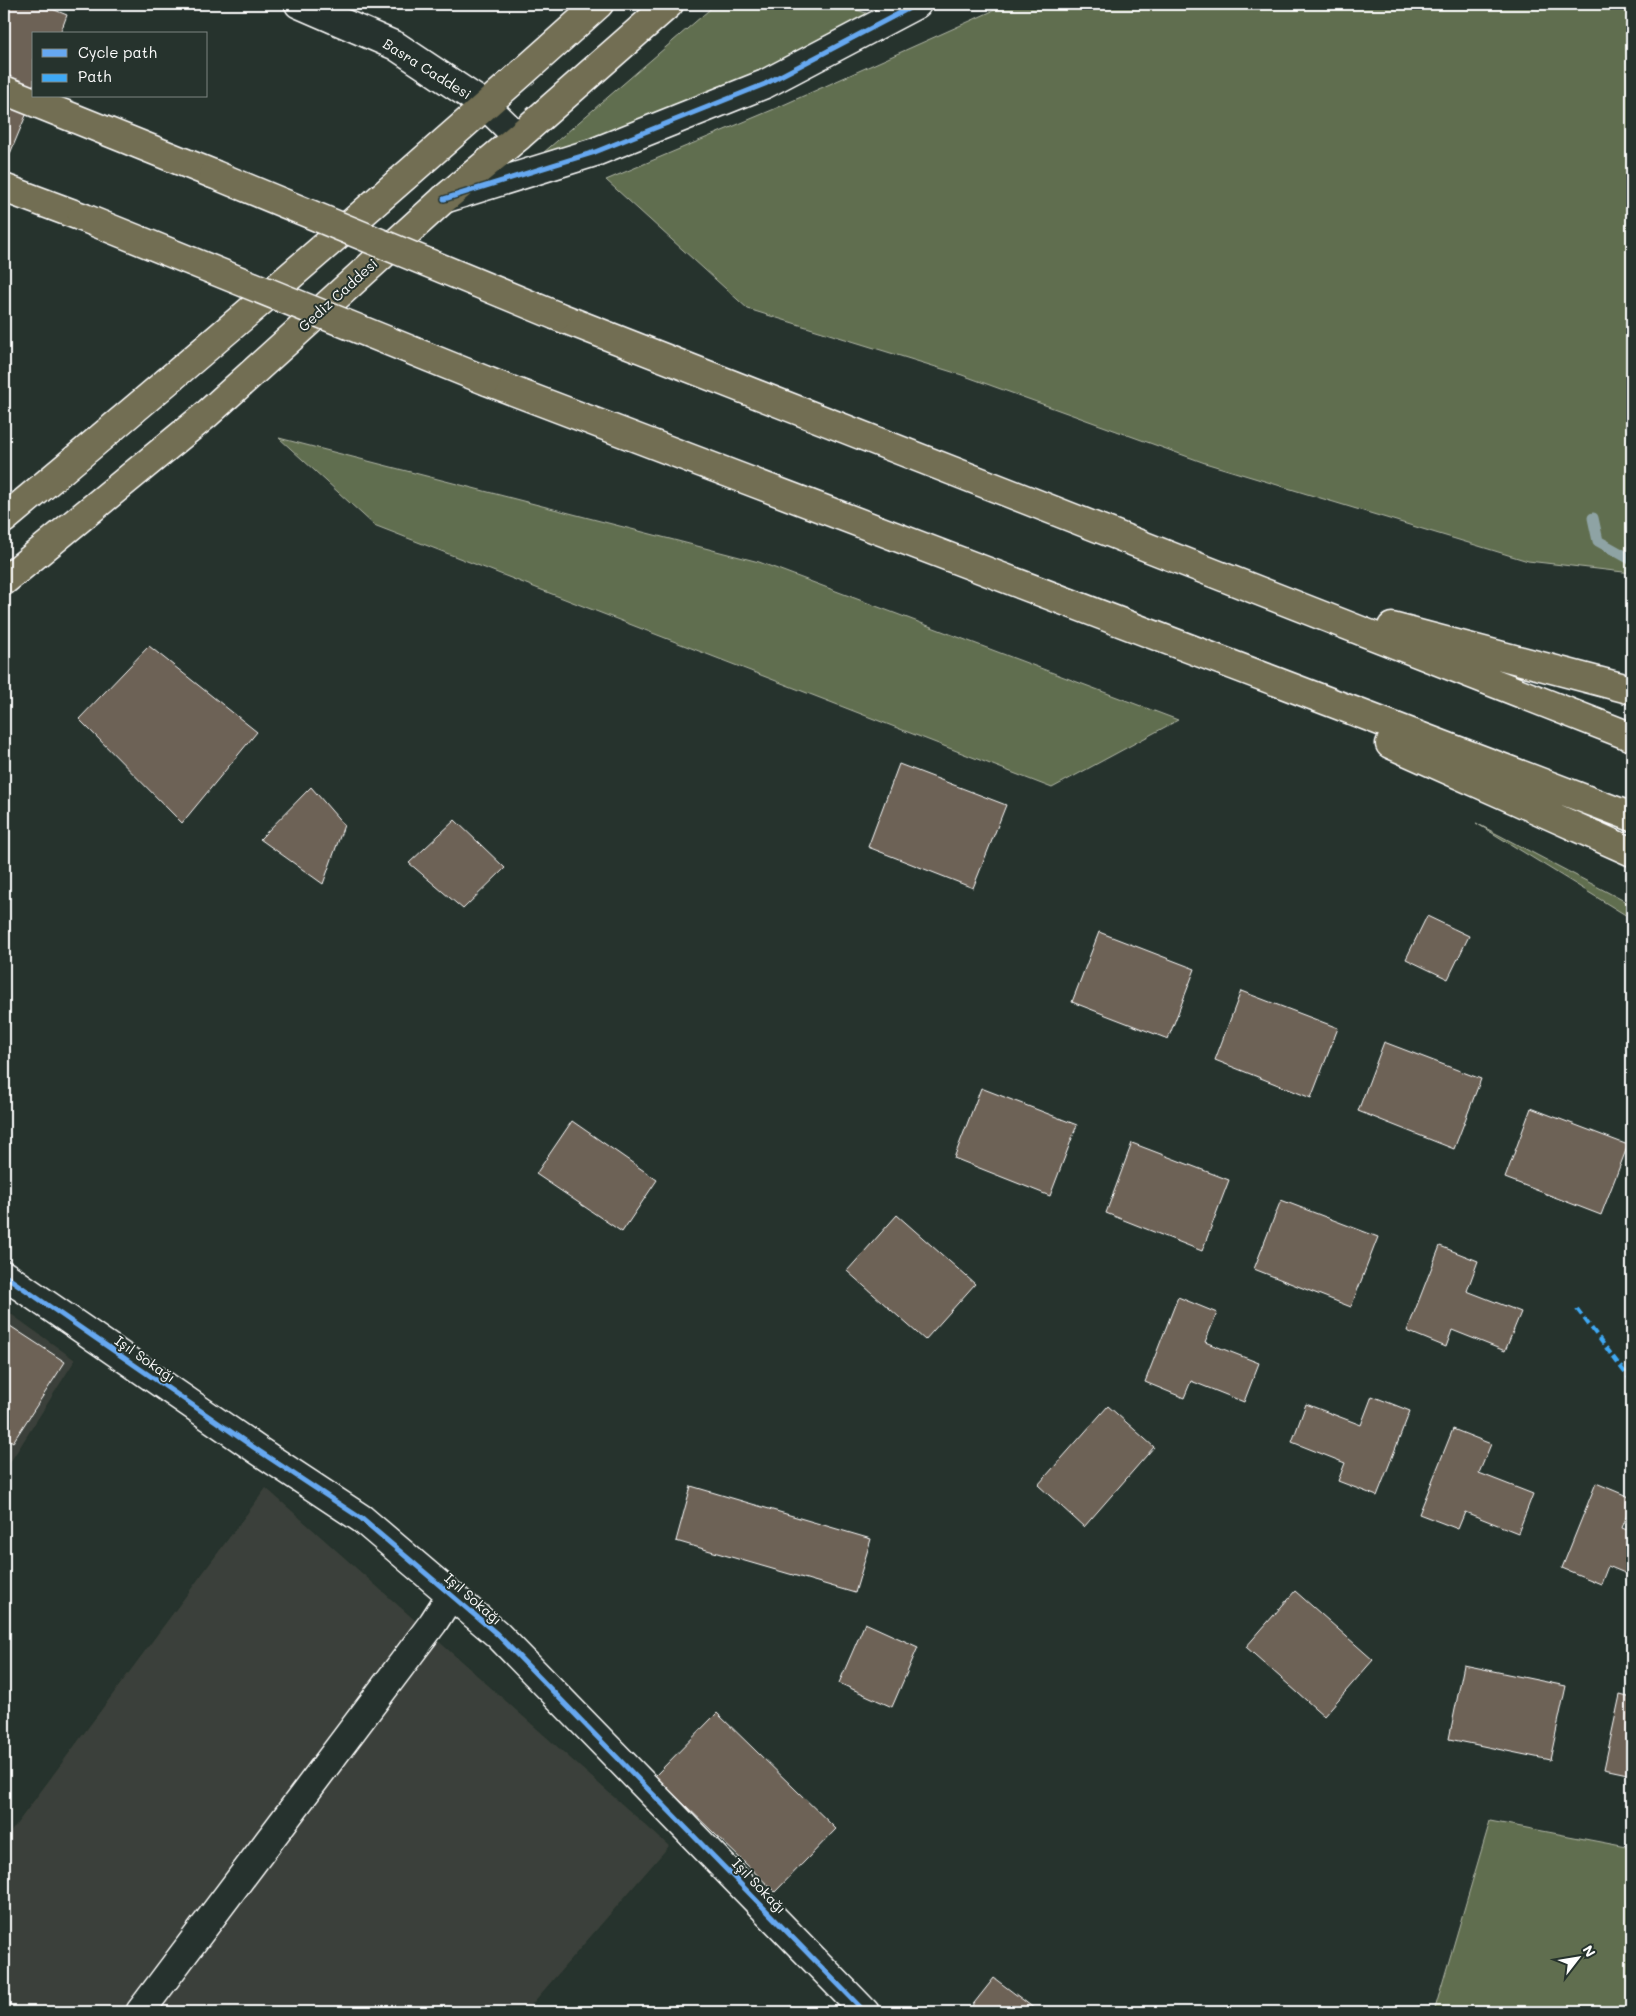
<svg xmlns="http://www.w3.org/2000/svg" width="1636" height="2016" font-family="Mali,sans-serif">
<rect width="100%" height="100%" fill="#26332d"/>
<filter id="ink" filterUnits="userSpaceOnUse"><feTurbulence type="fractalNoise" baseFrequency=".02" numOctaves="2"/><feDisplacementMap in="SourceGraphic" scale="10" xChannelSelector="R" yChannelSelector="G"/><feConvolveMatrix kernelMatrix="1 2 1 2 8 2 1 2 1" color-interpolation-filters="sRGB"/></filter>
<g filter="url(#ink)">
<!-- built -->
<path fill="#3b413a" d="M4 1309 75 1360 4 1472Z
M266 1488 669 1846 525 2012H4V1841Z"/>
<!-- green -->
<path fill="#616e4f" stroke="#b0b6a7" d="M716 4H836L873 15 753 74 681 105 536 159Z
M1008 4H1632V573L1528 561 1205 463 962 375 748 309 606 180 772 110Z
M279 438 759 562 1178 720 1052 788 374 525Z
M1476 823 1632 905V919Z
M1490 1821 1632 1848V2012H1434Z"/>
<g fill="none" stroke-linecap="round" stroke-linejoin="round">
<!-- stream -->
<path stroke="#8ea3a4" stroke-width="11" d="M1593 518 1598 541 1632 560"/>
</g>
<!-- building -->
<path fill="#6d6257" stroke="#fff" d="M9 4H40L67 15 60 34H34V96L4 168V16Z
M149 646 257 732 182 823 79 719Z
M899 764 1006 805 973 888 868 847Z
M311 787 344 825 323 884 260 839Z
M455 820 505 868 463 909 409 863Z
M1427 916 1469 936 1448 979 1406 959Z
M1099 932 1195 969 1168 1039 1072 1002Z
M1241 991 1338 1028 1311 1098 1215 1060Z
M1384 1042 1481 1079 1454 1149 1358 1111Z
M981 1088 1077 1125 1050 1196 954 1158Z
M1531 1108 1628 1145 1601 1215 1505 1178Z
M572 1121 657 1180 622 1232 536 1174Z
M1132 1143 1229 1180 1202 1251 1106 1213Z
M1281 1200 1378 1237 1351 1307 1254 1269Z
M897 1215 975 1284 925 1340 847 1271Z
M1440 1246 1478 1261 1467 1291 1521 1312 1505 1351 1452 1330 1446 1347 1407 1331Z
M1178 1297 1217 1313 1205 1342 1259 1363 1244 1402 1191 1381 1184 1398 1145 1382Z
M4 1322 65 1362 13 1442 4 1436Z
M1372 1396 1410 1411 1377 1496 1338 1481 1345 1463 1292 1442 1306 1404 1361 1425Z
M1108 1406 1154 1447 1084 1527 1038 1485Z
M1453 1429 1491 1444 1479 1473 1533 1494 1518 1533 1465 1512 1458 1529 1419 1514Z
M1596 1483 1632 1498V1502L1622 1528 1632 1532V1576L1608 1566 1601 1584 1562 1568Z
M691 1486 871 1539 855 1593 676 1541Z
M1295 1591 1373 1660 1324 1716 1246 1647Z
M865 1623 918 1647 892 1707 839 1683Z
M1464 1665 1566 1686 1550 1760 1449 1739Z
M1620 1695 1632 1698V1775L1604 1769Z
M717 1713 836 1829 775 1892 655 1776Z
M994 1978 1039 2012H967Z"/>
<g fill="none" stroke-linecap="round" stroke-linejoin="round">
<defs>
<path id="minor" d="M299 4 396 46 486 106 518 137
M444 199 595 152 765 84 917 4
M4 1275 259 1451 362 1519 497 1634 865 2012
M140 2012 433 1623 451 1595"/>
<path id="major" d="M4 519C205 351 404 180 599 4
M4 581 207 414 444 199 518 137 669 4"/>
<path id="highway" d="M4 90 213 174
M4 188 82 217
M557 316 1632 737
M487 381 1632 817
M1392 627 1632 690
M1390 744 1632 852"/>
</defs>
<!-- minor casing -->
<use href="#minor" stroke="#fff" stroke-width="31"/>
<!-- major casing -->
<use href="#major" stroke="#fff" stroke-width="31"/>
<!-- highway casing -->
<use href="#highway" stroke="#fff" stroke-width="31"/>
<!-- minor -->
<use href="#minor" stroke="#26332d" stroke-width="28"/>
<!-- major -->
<use href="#major" stroke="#726e52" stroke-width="28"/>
<!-- highway -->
<use href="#highway" stroke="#726e52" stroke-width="28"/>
<defs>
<path id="highway-bridge" d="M213 174 557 316
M82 217 487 381"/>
</defs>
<!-- highway-bridge casing -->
<use href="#highway-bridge" stroke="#fff" stroke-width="31" stroke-linecap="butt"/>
<!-- highway-bridge -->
<use href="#highway-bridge" stroke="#726e52" stroke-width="28"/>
<!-- quiet -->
<path stroke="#3fa9f5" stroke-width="4" stroke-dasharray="8 4" stroke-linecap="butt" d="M1577 1309 1632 1382"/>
<defs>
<path id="cycleway" d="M444 199 595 152 765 84 917 4
M4 1275 259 1451 362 1519 497 1634 865 2012"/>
</defs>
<!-- cycleway casing -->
<use href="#cycleway" stroke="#26332d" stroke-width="8"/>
<!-- cycleway -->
<use href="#cycleway" stroke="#66a8f1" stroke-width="5"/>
</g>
</g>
<g text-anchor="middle" stroke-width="4" stroke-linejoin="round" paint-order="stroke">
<!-- street labels -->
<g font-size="14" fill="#fff" stroke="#26332d">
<text transform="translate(427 69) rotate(32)" y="5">Basra Caddesi</text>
<text transform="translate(338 295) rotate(-42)" y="5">Gediz Caddesi</text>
<text transform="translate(145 1359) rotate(35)" y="5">Işıl Sokağı</text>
<text transform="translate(473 1599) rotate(41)" y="5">Işıl Sokağı</text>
<text transform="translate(759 1886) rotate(46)" y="5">Işıl Sokağı</text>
</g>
</g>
<!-- margin -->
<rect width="1636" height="2016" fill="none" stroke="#26332d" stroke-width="20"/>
<rect x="10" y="10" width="1616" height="1996" fill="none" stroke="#fff" stroke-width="2" filter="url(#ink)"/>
<!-- legend -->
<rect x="32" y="32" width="175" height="65" fill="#26332d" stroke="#7d8581"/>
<rect x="42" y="49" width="25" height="8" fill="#66a8f1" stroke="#7d8581"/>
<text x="78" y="58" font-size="15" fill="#ffffff">Cycle path</text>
<rect x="42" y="74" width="25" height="8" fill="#3fa9f5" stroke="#7d8581"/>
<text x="78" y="82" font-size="15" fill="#ffffff">Path</text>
<!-- north arrow -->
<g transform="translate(1578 1958) rotate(59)" stroke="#26332d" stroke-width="4" paint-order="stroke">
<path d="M0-4L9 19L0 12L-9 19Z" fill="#ffffff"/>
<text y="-8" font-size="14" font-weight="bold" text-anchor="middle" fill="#ffffff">N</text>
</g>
</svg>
